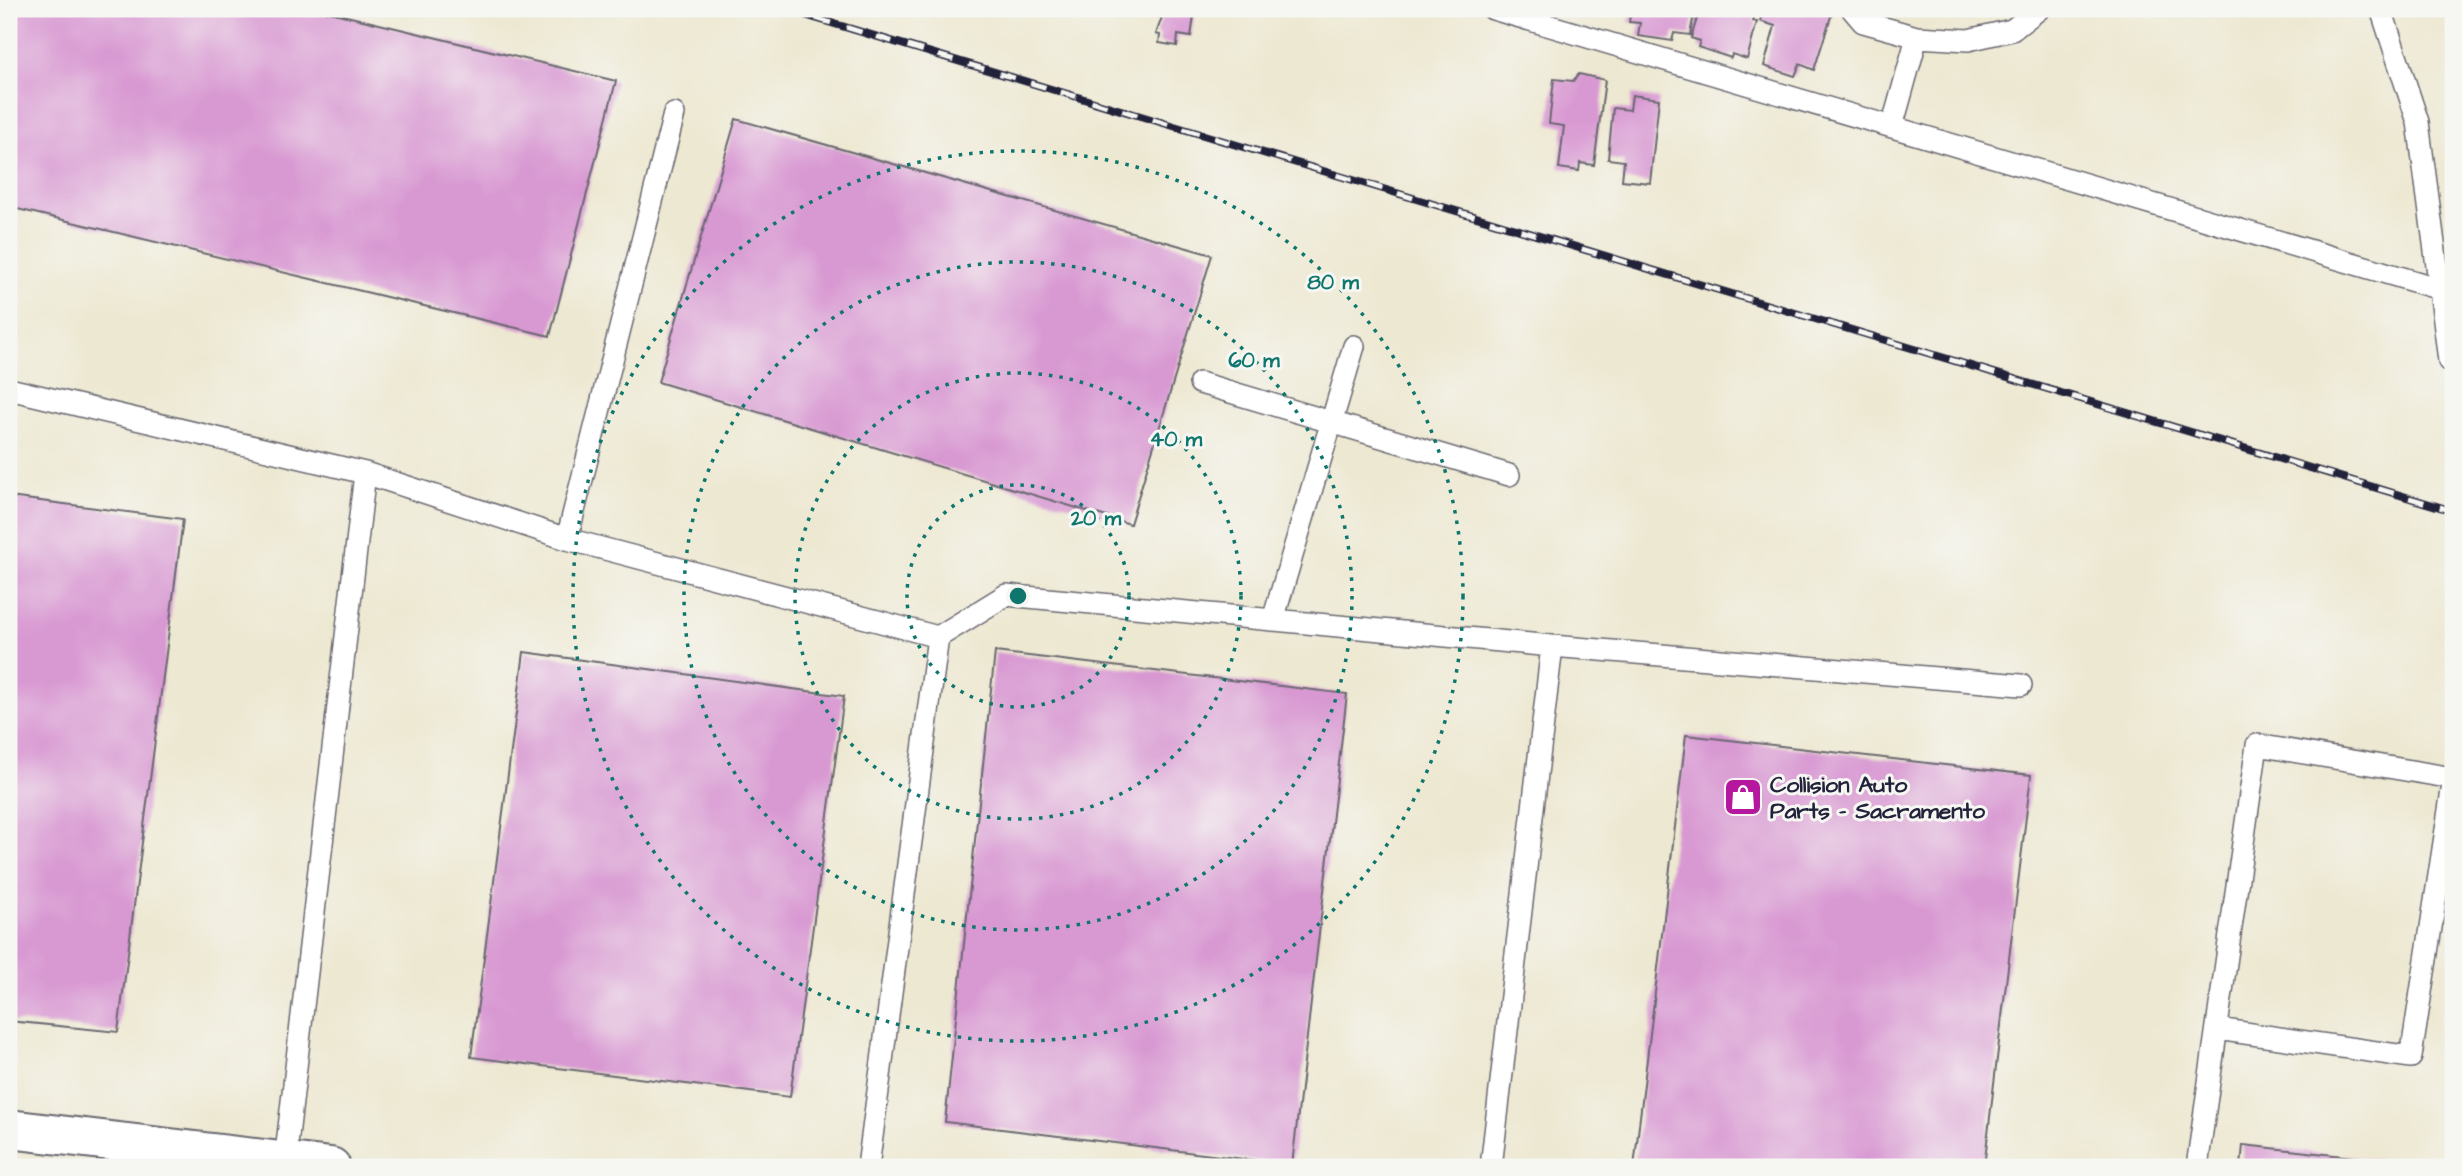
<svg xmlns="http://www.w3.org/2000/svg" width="2462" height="1176" font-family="'Architects Daughter',sans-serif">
<rect width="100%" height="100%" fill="#f6f6f2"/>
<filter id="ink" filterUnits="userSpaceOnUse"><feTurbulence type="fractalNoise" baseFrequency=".0143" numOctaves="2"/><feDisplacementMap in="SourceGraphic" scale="14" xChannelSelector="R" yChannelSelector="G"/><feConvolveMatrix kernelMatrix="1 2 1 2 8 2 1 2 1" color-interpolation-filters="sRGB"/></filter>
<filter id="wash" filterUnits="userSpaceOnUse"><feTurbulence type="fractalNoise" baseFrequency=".00686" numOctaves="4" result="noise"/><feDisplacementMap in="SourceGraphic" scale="28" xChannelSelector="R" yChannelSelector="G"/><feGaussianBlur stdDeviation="1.57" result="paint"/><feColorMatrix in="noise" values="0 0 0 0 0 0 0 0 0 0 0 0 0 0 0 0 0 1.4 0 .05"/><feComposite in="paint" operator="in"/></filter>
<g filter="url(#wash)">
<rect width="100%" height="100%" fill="#ede8d1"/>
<g id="blocks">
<!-- building -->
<path fill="#d898d2" d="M9 9H317L616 81 550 336 9 207Z
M1147 9H1195L1191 37 1178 35 1177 46 1159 43 1160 35 1156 34 1162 17 1146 15Z
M1631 9H1695L1690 35 1674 33 1672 41 1638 36 1640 23 1629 22Z
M1700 9H1757L1753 21 1757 22 1747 59 1732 54 1731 58 1698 47 1700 41 1691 38Z
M1764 9 1833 10 1814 70 1800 64 1795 76 1764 66 1775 26 1760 21Z
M1579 74 1605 80 1594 165 1580 163 1579 171 1559 168 1564 126 1549 124 1554 79 1573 81Z
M1632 95 1659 99 1650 183 1622 180 1624 161 1608 159 1613 108 1630 110Z
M736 119 1212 255 1130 524 658 382Z
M9 497 183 519 118 1032 9 1021Z
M524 652 844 696 790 1097 471 1057Z
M995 652 1347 694 1292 1165 945 1122Z
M1686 735 2031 775 1984 1167H1634Z
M2243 1145 2425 1165 2424 1167H2241Z"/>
</g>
</g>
<g filter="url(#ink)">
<use href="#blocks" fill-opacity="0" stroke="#696770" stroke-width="2"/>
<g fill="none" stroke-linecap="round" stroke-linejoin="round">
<defs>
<path id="service" d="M1493 9 2440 289 2418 122 2381 9
M1852 9 1863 22 1917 37 1968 40 2012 30 2039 9
M674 114 567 539 938 637 868 1167
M1892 127 1917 37
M2440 289 2449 361 2453 364
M1200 383 1509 475
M9 389 365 473 285 1162
M365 473 567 539
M1273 620 1354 346
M938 637 1006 595 1552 646 1491 1167
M1552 646 2021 685
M2217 1029 2411 1057 2453 784
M2197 1167 2257 745 2453 778"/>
<path id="minor" d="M9 1129 331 1167"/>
</defs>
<!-- service casing -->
<use href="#service" stroke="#696770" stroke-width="24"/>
<!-- minor casing -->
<use href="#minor" stroke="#696770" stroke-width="42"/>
<!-- service -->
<use href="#service" stroke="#fff" stroke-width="21"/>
<!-- minor -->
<use href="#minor" stroke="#fff" stroke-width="38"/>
<defs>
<path id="rail" d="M785 9 2453 511"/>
</defs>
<!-- rail casing -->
<use href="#rail" stroke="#22223b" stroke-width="8"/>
<!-- rail -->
<use href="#rail" stroke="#f6f6f2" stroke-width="5" stroke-dasharray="16" stroke-linecap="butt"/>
</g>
</g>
<!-- distance rings -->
<g fill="none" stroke="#0f766e" stroke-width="3.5" stroke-dasharray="3.5 7">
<circle cx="1018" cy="596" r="111"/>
<circle cx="1018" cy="596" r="223"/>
<circle cx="1018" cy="596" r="334"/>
<circle cx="1018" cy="596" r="445"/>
</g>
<!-- icons -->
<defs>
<symbol id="shop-square" viewBox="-11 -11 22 22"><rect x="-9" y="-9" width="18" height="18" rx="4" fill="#b5179e" stroke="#f6f6f2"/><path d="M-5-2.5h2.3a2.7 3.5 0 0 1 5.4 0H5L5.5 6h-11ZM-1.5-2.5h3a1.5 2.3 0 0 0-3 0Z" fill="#fff"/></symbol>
</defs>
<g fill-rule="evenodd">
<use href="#shop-square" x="1721" y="775" width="44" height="44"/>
</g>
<g text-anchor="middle" stroke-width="6" stroke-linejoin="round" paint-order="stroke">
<!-- poi labels -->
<g font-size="23" font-weight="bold" fill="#22223b" stroke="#f6f6f2" text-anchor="start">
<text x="1770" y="792">Collision Auto<tspan x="1770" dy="26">Parts - Sacramento</tspan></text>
</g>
</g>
<circle cx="1018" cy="596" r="10" fill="#0f766e" stroke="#f6f6f2" stroke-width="3.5"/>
<g font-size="21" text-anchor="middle" font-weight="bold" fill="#0f766e" stroke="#f6f6f2" stroke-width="6" stroke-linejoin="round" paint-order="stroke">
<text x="1333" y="289">80 m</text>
<text x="1254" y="367">60 m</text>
<text x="1176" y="446">40 m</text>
<text x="1096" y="525">20 m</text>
</g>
<!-- margin -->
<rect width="2462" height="1176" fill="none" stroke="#f6f6f2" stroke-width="35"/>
</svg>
